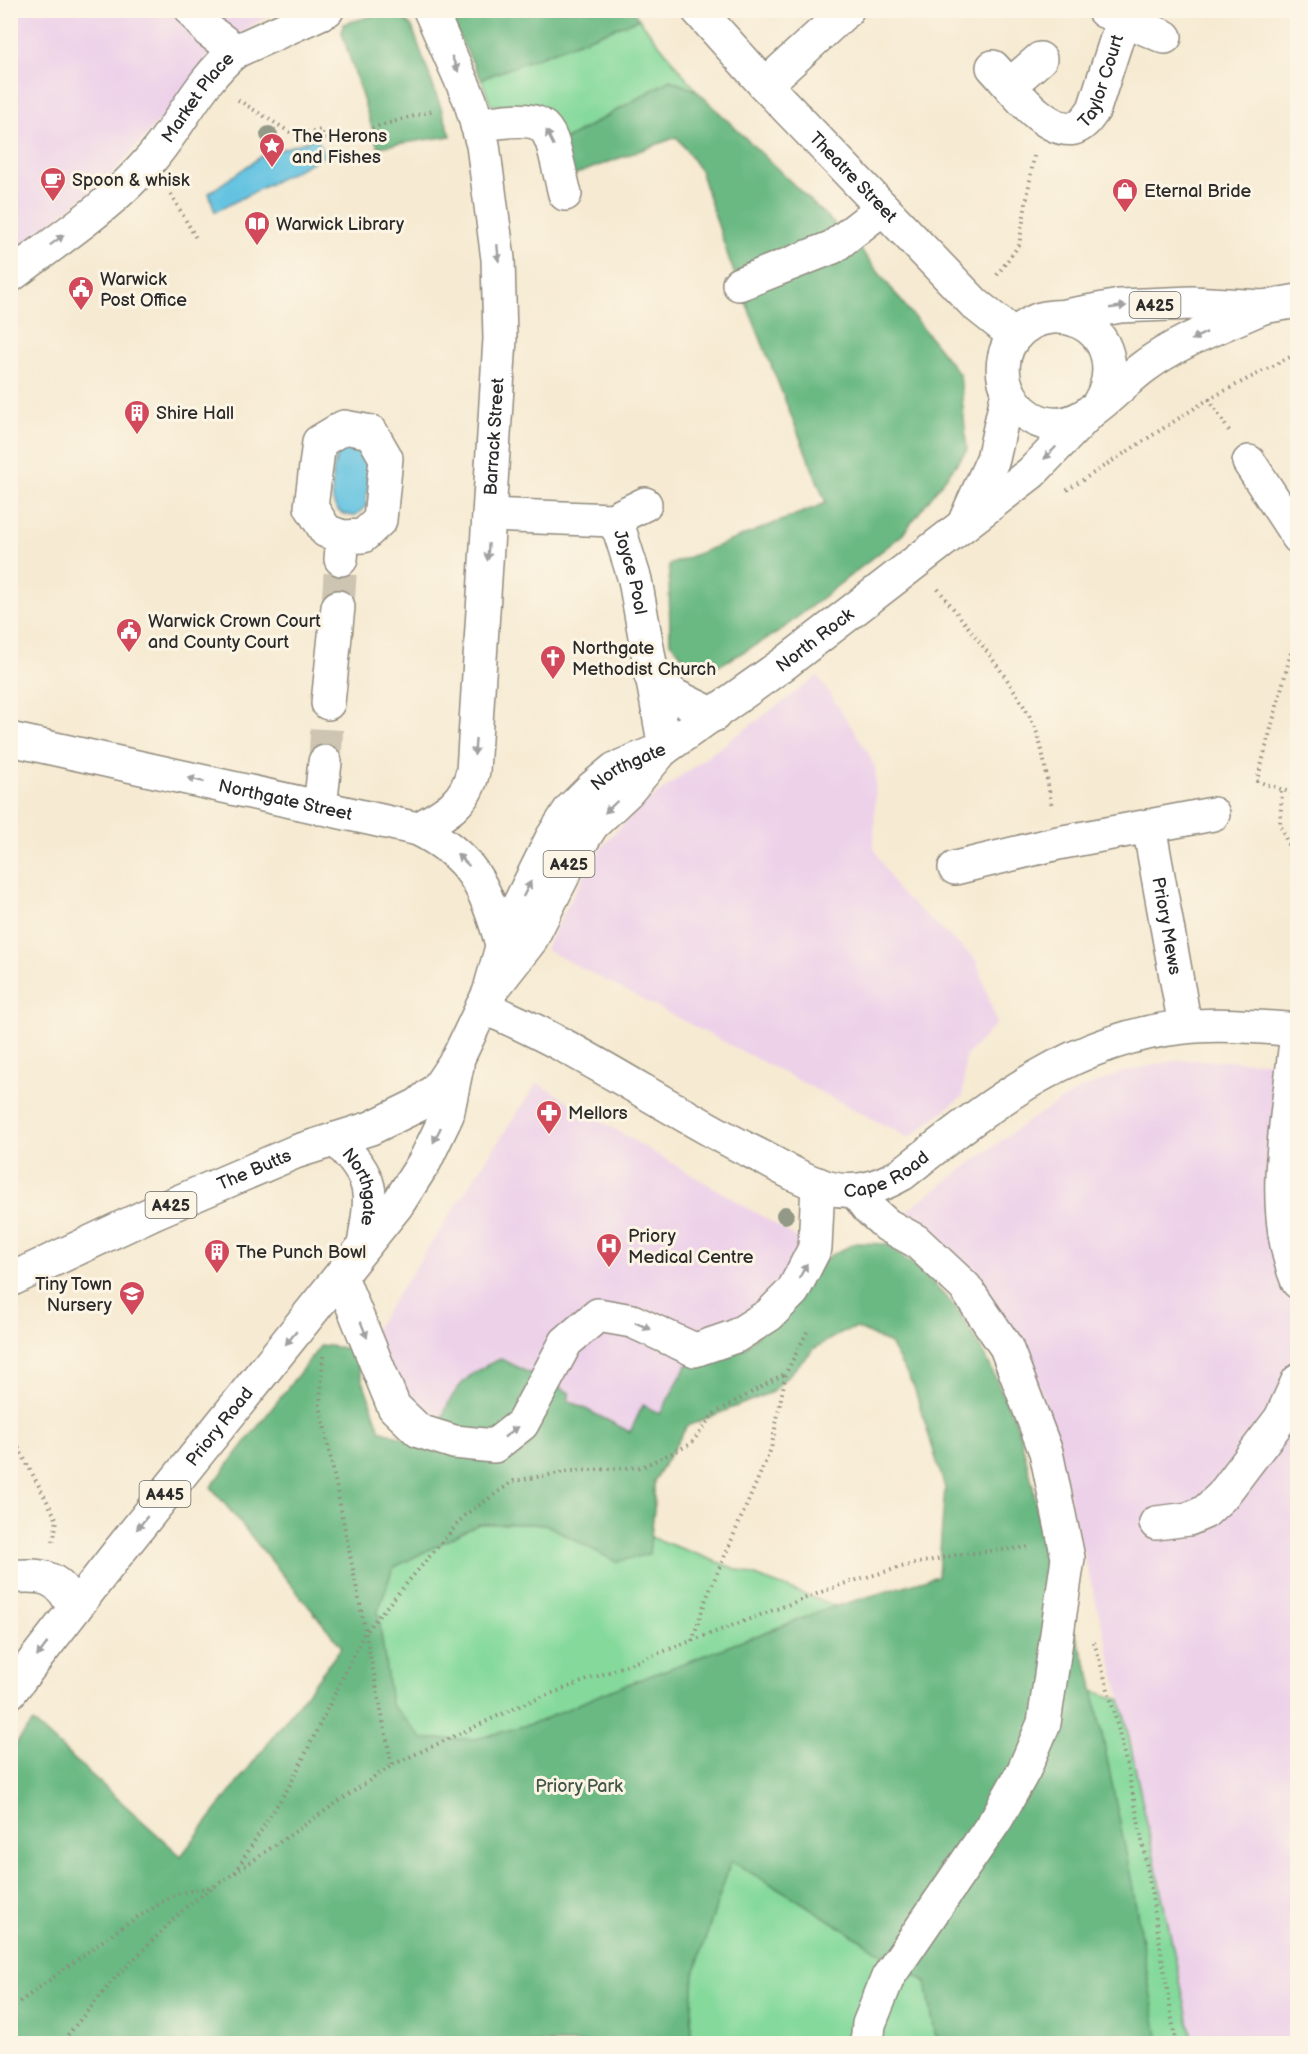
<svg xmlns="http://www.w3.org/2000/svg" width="1308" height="2054" font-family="'Balsamiq Sans',sans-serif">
<rect width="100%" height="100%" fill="#fcf5e5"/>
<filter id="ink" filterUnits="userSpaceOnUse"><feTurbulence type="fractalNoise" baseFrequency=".0167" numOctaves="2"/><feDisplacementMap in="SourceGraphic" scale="12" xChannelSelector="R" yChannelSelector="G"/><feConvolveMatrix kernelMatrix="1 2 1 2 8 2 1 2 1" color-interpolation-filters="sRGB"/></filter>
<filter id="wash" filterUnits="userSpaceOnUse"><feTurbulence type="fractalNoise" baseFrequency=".008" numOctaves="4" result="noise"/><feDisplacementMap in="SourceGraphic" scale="24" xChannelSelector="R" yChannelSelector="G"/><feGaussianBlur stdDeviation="1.35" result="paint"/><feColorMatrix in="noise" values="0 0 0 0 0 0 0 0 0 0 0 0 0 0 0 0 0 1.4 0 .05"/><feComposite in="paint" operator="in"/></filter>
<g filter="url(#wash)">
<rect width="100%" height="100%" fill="#f6ead2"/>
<!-- built -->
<path fill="#edd1e9" d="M11 11H276L229 40 110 177 11 253Z
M818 676 868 752 876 770 874 848 897 890 976 960 997 1023 965 1057 963 1096 909 1138 545 949 592 860 611 836 638 809 681 776Z
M1179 1060 1265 1062 1297 1067V2043H1193L1121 1700 1044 1399 1025 1354 901 1215 1025 1123 1079 1090 1126 1071Z
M537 1083 815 1248 793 1291 695 1350 660 1414 630 1432 568 1400 419 1431 368 1339Z"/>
<!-- green -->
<path fill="#84d99b" stroke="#588263" stroke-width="1.5" d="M639 19 697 91 670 80 561 142 533 106 491 105 481 79Z
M414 1449 895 1628 1121 1700 1193 2043 11 2044 10 1995 177 1877 355 1659Z"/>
<!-- forest -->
<path fill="#6bb983" stroke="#4b7257" stroke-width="1.5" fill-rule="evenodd" d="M632 10 639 19 481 79 446 11Z
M390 11H396L412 27 451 136 378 147 342 33 343 24Z
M670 80 697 91 860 249 960 375 967 450 902 535 777 633 720 665 688 662 670 642 669 565 826 503 730 262 700 170 677 137 568 177 561 142Z
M856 1243 887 1244 924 1274 957 1309 985 1355 1018 1427 1033 1486 1043 1547 1090 1674 1132 1883 1159 2043H941L935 2034 926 1982 793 1897 731 1861 694 1974 690 2043H11L10 1751 33 1722 181 1856 342 1647 211 1487 321 1345 352 1349 380 1430 434 1449C443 1404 457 1375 501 1359L570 1393 568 1400 630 1432 643 1405 660 1414 687 1365 745 1348 829 1256ZM857 1328 890 1344 914 1387 945 1488 938 1576 827 1609 604 1693 538 1722 476 1739H423L391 1704 378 1611 393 1568 479 1524H545L616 1562 649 1554 654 1510V1481L687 1426 772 1392 815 1348 842 1332Z"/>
<!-- water -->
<path fill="#63c3e1" stroke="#477786" stroke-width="1.5" d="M317 138 324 156 215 212 209 193 263 155Z
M356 441C376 456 367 483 366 506L355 516C348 515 341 515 337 509 327 499 334 454 342 444Z"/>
</g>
<g filter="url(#ink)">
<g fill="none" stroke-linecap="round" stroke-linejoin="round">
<!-- minor-tunnel -->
<path stroke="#cdc4b1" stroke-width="33" stroke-dasharray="33 16" stroke-linecap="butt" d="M338 607 341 559
M325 762 328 703"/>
<defs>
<g id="minor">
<path d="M192 10 209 31 236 51"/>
<path id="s1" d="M698 10 765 85 975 304 1015 336"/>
<path d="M1104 11 1165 37"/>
<path id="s2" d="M993 67C1011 86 1045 134 1074 128 1083 126 1089 116 1094 109L1126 10"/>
<path d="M765 85 847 10"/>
<path d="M1010 85 1040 59"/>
<path d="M477 125C557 112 547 123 565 194"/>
<path id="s3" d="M10 276C59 239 112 205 151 159 181 124 200 80 236 51L327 10"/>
<path d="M739 284 833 247 883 208"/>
<path d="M1249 462 1298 537"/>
<path d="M490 515 612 520 645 504"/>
<path id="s4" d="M612 520 620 532 635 580 665 748"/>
<path d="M341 559 343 537 363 536 380 520 386 458 371 432 344 427 319 442 311 507 326 531 343 537"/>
<path d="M651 676 675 696 714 715"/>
<path d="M328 703 338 607"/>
<path id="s5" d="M10 739 418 829C471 855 486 887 501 941"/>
<path d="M320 808 325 762"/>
<path d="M1149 826 1213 814"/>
<path id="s6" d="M418 829C445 814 466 803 473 771L500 339 498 259 483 145 470 100 430 10"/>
<path id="s7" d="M955 868 1058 843 1149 826 1185 1026"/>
<path id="s8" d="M482 1007C575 1044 658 1104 746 1149 773 1162 800 1180 829 1188 856 1195 879 1187 902 1174 987 1107 1072 1038 1184 1027 1221 1023 1260 1027 1298 1030"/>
<path d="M1297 1030C1290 1112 1266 1204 1298 1282"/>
<path d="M855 1191 868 1208 887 1225 916 1241 965 1287 1006 1347 1046 1452 1068 1558 1044 1723 1024 1770 997 1818 888 1977 869 2024 867 2044"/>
<path d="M341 1277 394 1407 419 1431 454 1442 494 1446 522 1424 566 1342 598 1315 632 1321 695 1350 736 1336 769 1315 793 1291 815 1248 818 1184"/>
<path d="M1156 1523 1189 1519 1205 1512 1222 1496 1281 1418 1298 1381"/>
<path d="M10 1577C43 1574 60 1576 74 1609"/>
</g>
<g id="major">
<path d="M1060 317 1120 306 1192 303 1263 307 1298 301"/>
<path d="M1099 403C1117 373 1111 334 1075 320 1061 315 1044 316 1031 323 969 358 1022 451 1082 417 1105 404 1124 381 1145 366 1180 340 1224 325 1263 307"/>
<path d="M966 519 993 459 1008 392"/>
<path d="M494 987 530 941 575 852 592 825 627 792 659 754"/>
<path id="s9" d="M336 1139C375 1182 373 1189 364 1245"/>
<path id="s10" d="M10 1280 155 1212 295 1152 371 1128 418 1105 438 1088 458 1058 489 993 507 929 552 838 570 810 592 788 615 769 665 748 785 663 1031 473 1091 411"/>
<path id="s11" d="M10 1692 117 1554 397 1205 425 1161 447 1115 457 1066"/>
</g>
</defs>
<!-- minor casing -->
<use href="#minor" stroke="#908a7e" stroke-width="36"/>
<!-- major casing -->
<use href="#major" stroke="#908a7e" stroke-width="36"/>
<!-- path -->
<path stroke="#908a7e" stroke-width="4" stroke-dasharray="1.5 4.5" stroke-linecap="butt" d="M238 100 293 134 321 130 326 141 335 140
M372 128 435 110
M171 194 197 240
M997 275 1019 245 1034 156
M1209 399 1231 434
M1067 490 1209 399 1298 353
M938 589C970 630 1005 671 1030 717 1044 743 1046 778 1052 807
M1298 644 1292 649 1257 781 1298 795
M1282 791 1280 824 1298 870
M323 1356 320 1405 392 1765
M10 1432 57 1520 53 1543
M692 1641 706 1599 771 1449 786 1373 809 1328
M1094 1642C1135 1772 1154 1909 1176 2044
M235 1872 291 1783 365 1632 465 1515 514 1481 571 1471 642 1467 691 1444 713 1414 786 1373
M10 2009 123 1926 176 1894 214 1886
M60 2044 116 1977 188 1905 392 1765 526 1703 843 1584 905 1566 956 1555 1029 1547"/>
<!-- minor -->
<use href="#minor" stroke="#fff" stroke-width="33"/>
<!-- major -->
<use href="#major" stroke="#fff" stroke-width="33"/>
</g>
<!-- trees -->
<g fill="#929986">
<circle cx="269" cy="135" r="9"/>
<circle cx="785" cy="1215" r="9"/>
</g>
<!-- one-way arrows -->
<defs><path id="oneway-solid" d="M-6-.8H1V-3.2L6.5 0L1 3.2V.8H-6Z" transform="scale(1.5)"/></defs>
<g fill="#a0a0a0">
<use href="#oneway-solid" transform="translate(455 64) rotate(67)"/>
<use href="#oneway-solid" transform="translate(550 138) rotate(-116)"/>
<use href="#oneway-solid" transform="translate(57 240) rotate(-37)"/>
<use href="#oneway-solid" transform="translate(498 253) rotate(85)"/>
<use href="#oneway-solid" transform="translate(1118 307) rotate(-8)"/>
<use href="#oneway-solid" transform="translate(1199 336) rotate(154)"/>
<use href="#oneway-solid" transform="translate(1050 453) rotate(134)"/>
<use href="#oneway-solid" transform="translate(488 552) rotate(94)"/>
<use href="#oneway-solid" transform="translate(475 747) rotate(94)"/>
<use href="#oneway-solid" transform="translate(196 780) rotate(-167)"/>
<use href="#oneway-solid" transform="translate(611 807) rotate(136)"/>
<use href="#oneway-solid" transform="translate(463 860) rotate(-136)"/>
<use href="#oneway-solid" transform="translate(527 889) rotate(-63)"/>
<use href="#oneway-solid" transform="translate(437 1135) rotate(116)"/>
<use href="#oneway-solid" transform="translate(803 1271) rotate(-62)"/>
<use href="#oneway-solid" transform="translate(643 1326) rotate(24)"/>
<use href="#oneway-solid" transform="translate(364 1330) rotate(68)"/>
<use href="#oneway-solid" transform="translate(291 1338) rotate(130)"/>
<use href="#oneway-solid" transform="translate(511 1432) rotate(-38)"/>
<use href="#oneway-solid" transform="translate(142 1523) rotate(129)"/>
<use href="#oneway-solid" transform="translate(42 1650) rotate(127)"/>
</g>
</g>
<!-- icons -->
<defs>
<symbol id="sight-pin" viewBox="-11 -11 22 30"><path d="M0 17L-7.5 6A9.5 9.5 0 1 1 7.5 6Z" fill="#d1495b" stroke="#fcf5e5"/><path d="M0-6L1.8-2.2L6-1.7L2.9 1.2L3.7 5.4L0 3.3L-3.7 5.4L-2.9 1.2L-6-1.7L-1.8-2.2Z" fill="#fff"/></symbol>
<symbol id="cafe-pin" viewBox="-11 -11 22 30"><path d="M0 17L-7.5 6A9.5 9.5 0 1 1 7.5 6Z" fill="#d1495b" stroke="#fcf5e5"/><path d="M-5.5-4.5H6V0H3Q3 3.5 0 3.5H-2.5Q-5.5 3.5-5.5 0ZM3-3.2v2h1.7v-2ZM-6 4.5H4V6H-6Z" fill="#fff"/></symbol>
<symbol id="shop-pin" viewBox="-11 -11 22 30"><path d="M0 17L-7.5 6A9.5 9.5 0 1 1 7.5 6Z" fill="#d1495b" stroke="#fcf5e5"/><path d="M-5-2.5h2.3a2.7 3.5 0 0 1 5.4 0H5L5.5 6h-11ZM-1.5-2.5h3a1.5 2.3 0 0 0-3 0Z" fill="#fff"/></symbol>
<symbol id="library-pin" viewBox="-11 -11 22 30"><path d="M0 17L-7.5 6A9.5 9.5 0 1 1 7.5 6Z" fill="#d1495b" stroke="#fcf5e5"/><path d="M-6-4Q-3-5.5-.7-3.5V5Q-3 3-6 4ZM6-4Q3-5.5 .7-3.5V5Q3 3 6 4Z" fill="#fff"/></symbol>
<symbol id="civic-pin" viewBox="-11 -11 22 30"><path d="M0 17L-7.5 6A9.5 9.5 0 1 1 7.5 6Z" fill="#d1495b" stroke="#fcf5e5"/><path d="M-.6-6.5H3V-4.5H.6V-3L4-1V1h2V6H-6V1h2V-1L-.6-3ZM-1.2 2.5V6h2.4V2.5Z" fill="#fff"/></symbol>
<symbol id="building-pin" viewBox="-11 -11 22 30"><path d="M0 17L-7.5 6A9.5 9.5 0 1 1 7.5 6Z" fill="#d1495b" stroke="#fcf5e5"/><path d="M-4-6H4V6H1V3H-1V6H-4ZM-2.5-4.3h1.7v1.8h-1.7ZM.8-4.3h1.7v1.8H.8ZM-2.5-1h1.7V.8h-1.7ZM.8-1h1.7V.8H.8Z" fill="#fff"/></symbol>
<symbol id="church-pin" viewBox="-11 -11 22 30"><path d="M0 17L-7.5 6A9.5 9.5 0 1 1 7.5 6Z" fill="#d1495b" stroke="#fcf5e5"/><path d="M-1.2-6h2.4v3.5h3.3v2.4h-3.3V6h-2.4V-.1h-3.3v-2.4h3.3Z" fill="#fff"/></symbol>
<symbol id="pharmacy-pin" viewBox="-11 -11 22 30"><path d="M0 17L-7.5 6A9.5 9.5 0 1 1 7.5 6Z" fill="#d1495b" stroke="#fcf5e5"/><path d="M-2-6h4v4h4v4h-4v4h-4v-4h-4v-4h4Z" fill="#fff"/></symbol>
<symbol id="hospital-pin" viewBox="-11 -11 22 30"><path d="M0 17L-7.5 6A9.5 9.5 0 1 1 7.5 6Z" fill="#d1495b" stroke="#fcf5e5"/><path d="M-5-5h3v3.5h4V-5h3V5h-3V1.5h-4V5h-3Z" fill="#fff"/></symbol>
<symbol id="school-pin" viewBox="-11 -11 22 30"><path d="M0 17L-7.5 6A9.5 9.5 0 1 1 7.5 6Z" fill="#d1495b" stroke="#fcf5e5"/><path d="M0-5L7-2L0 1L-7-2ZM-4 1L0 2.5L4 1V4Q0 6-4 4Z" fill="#fff"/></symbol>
</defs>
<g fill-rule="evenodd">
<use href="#sight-pin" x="257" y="131" width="30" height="40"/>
<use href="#cafe-pin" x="38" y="165" width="30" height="40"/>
<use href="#shop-pin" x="1110" y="176" width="30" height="40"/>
<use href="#library-pin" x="242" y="209" width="30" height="40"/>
<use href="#civic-pin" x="66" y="274" width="30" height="40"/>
<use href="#building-pin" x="122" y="398" width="30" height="40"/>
<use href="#civic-pin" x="114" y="616" width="30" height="40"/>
<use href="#church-pin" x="538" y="643" width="30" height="40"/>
<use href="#pharmacy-pin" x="534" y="1098" width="30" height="40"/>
<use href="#hospital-pin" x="594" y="1231" width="30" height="40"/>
<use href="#building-pin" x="202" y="1237" width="30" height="40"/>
<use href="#school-pin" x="117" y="1279" width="30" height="40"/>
</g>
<g text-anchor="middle" stroke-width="6" stroke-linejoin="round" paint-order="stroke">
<!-- shield labels -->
<g fill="#fcf5e5" stroke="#6a6863" stroke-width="1.5">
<rect x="1129.5" y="292" width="51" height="26" rx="4.5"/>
<rect x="543.5" y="851" width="51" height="26" rx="4.5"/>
<rect x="145.5" y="1192" width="51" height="26" rx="4.5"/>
<rect x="139.5" y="1481" width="51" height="26" rx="4.5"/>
</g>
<g font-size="16" font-weight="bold" fill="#2b2b2b">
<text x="1155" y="311">A425</text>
<text x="569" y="870">A425</text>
<text x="171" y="1211">A425</text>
<text x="165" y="1500">A445</text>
</g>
<!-- street labels -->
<g font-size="18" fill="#2b2b2b" stroke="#fcf5e5">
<text dy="6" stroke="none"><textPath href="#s2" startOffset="162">Taylor Court</textPath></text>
<text dy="6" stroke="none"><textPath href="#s3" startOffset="261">Market Place</textPath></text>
<text dy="6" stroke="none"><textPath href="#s1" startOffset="228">Theatre Street</textPath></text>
<text dy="6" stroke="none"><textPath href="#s6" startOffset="418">Barrack Street</textPath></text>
<text dy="6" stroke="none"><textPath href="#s4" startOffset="56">Joyce Pool</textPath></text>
<text dy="6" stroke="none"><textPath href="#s10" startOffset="1080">North Rock</textPath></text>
<text dy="6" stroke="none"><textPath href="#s10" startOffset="854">Northgate</textPath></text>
<text dy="6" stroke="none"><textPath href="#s5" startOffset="282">Northgate Street</textPath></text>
<text dy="6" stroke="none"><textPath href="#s7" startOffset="300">Priory Mews</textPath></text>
<text dy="6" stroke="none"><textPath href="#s8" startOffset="453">Cape Road</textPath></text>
<text dy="6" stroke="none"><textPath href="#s10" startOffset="268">The Butts</textPath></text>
<text dy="6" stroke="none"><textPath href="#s9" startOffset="56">Northgate</textPath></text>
<text dy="6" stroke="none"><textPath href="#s11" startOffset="338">Priory Road</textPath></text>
</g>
<!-- poi labels -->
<g font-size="18" fill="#2b2b2b" stroke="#fcf5e5" text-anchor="start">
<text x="292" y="142">The Herons<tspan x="292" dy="21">and Fishes</tspan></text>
<text x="72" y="186">Spoon &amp; whisk</text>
<text x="1144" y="197">Eternal Bride</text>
<text x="276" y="230">Warwick Library</text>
<text x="100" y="285">Warwick<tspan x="100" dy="21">Post Office</tspan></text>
<text x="156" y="419">Shire Hall</text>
<text x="148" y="627">Warwick Crown Court<tspan x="148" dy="21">and County Court</tspan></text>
<text x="572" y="654">Northgate<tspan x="572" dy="21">Methodist Church</tspan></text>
<text x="568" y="1119">Mellors</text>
<text x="628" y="1242">Priory<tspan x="628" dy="21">Medical Centre</tspan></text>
<text x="236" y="1258">The Punch Bowl</text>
<text x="112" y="1290" text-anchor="end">Tiny Town<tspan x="112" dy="21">Nursery</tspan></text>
</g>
<!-- park labels -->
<g font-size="18" fill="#415647" stroke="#fcf5e5">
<text x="579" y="1792">Priory Park</text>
</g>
</g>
<!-- margin -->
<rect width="1308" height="2054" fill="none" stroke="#fcf5e5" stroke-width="36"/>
</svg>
